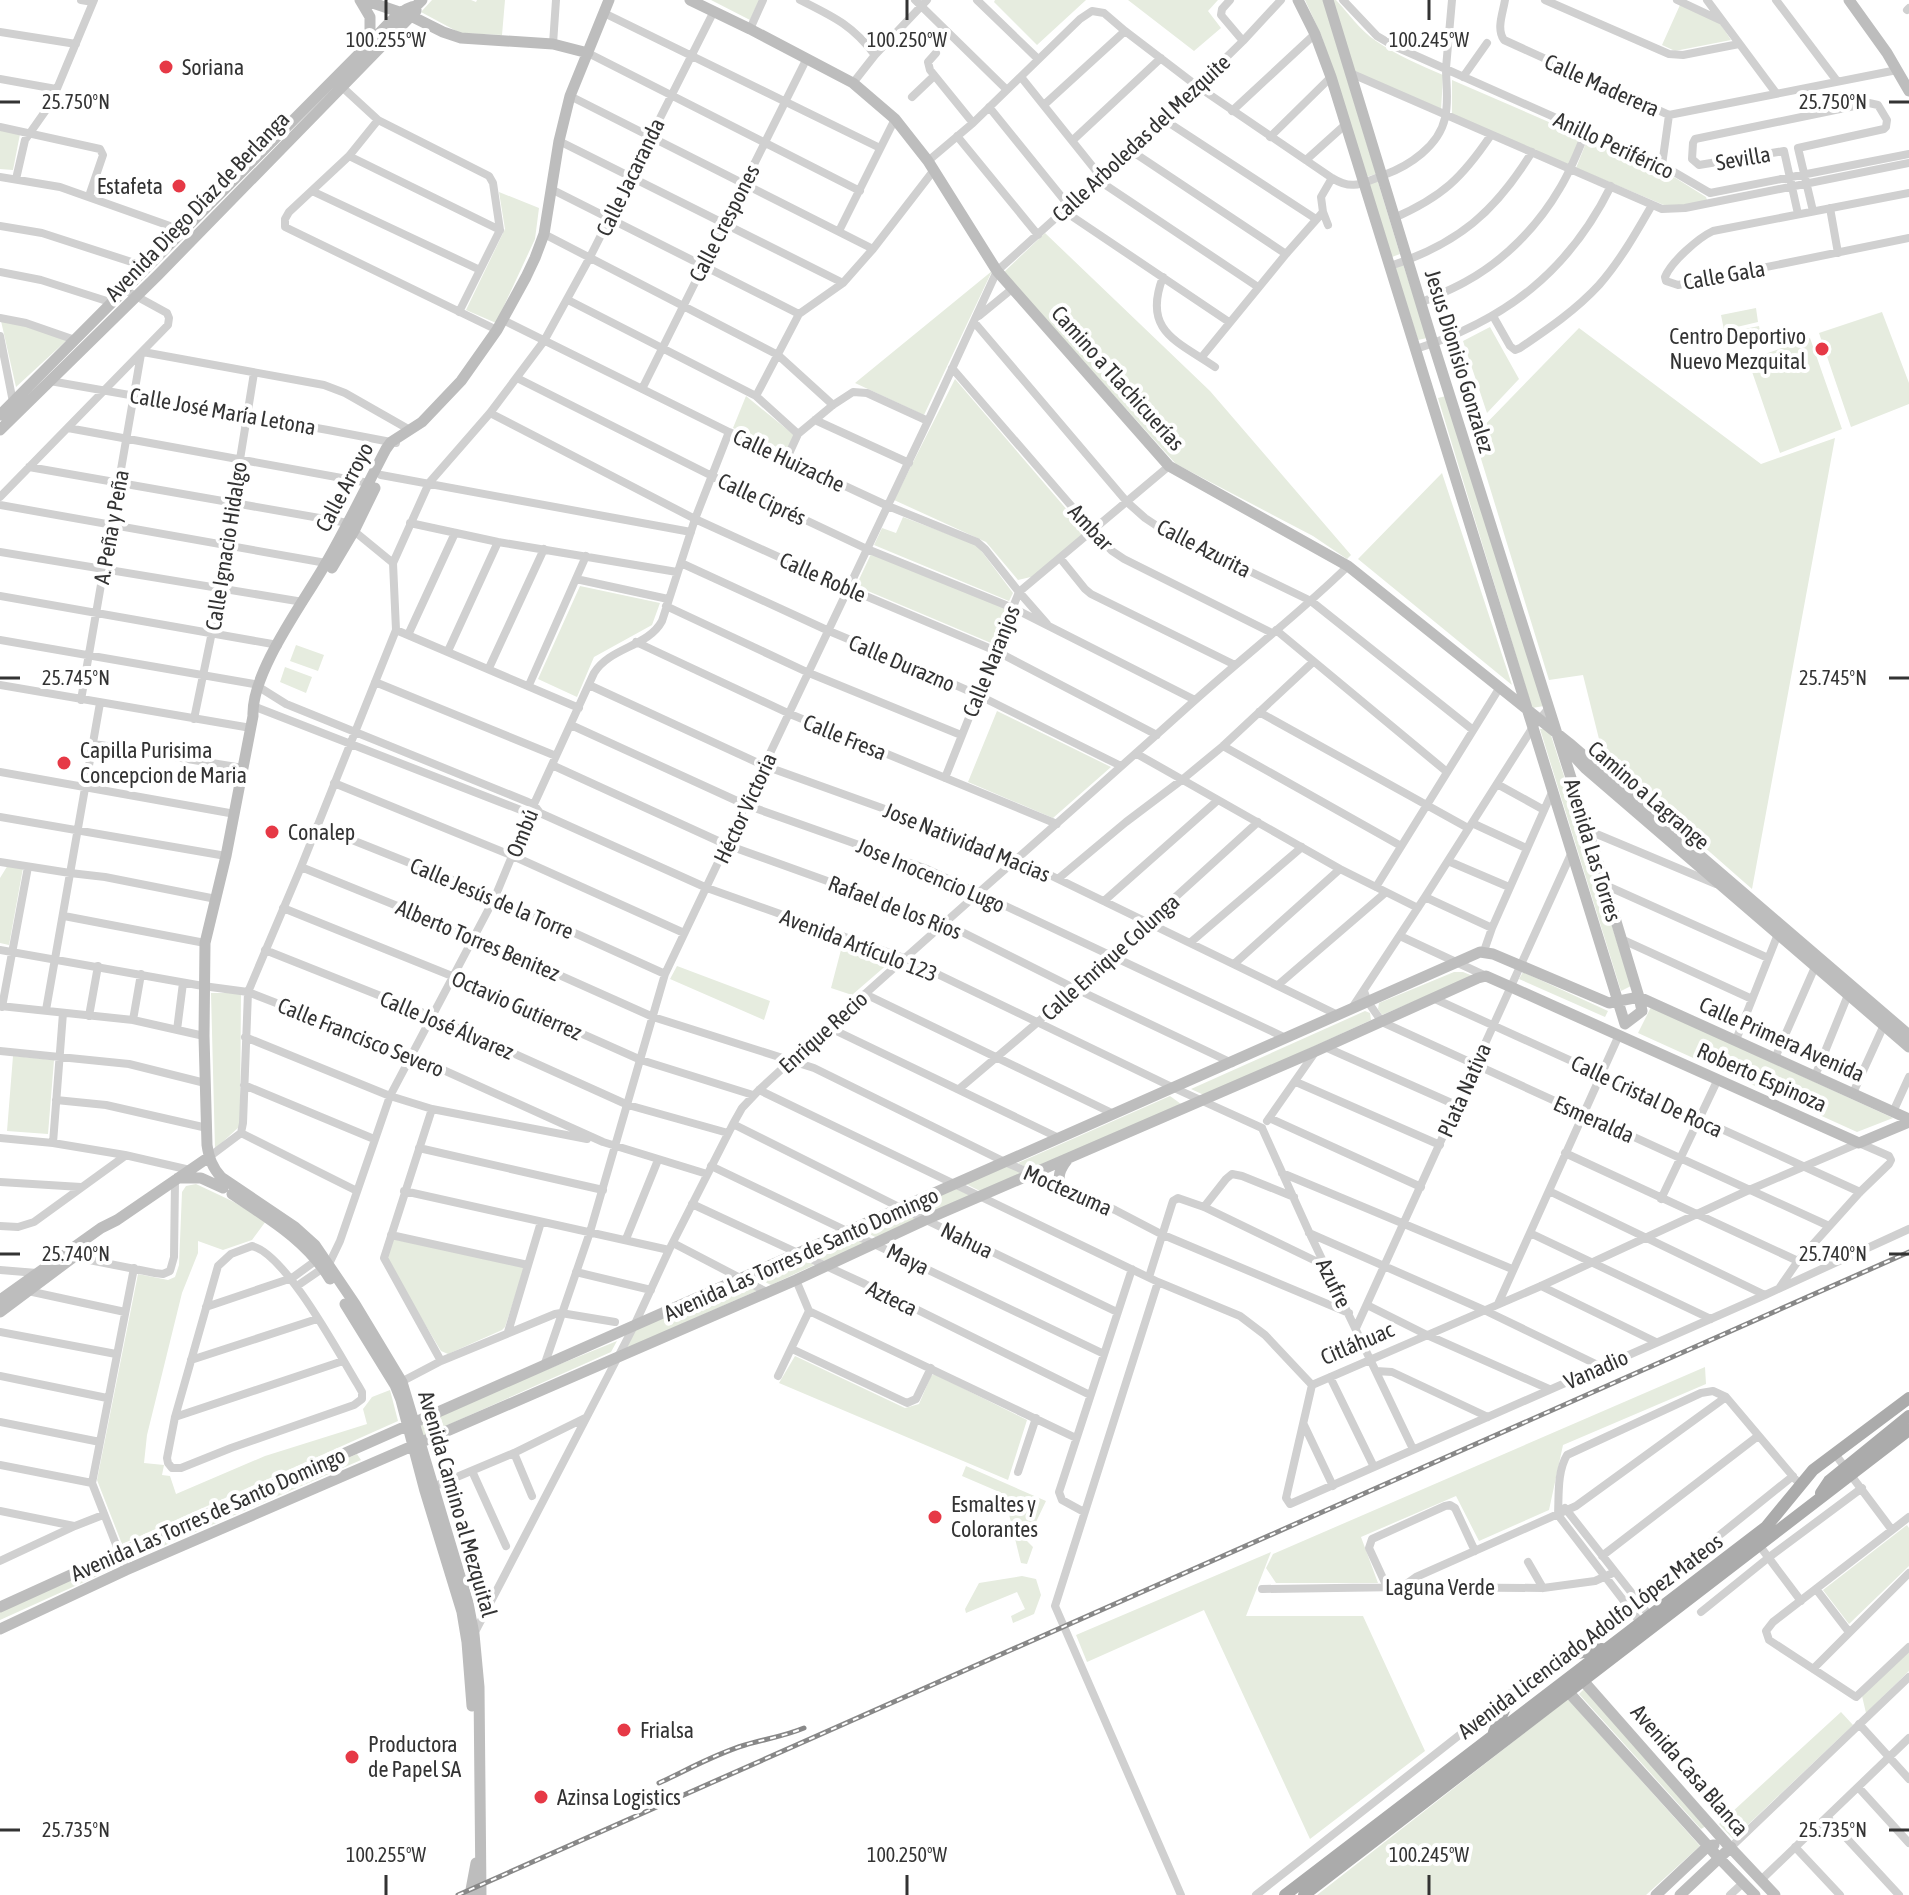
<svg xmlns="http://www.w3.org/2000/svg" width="1909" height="1895" font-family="'Asap Condensed',sans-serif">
<rect width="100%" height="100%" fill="#fff"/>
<!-- green -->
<path fill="#e6ecdf" d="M432 0H471L476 2 477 0H505L502 35 460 33 421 12Z
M711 0H759L750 20Z
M995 0H1086L1037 45 994 2Z
M1128 0H1218L1208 11 1221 28 1194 51Z
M1305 0H1323L1376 174 1366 177 1322 37Z
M1332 0H1336C1349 14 1360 30 1376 41 1396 55 1420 65 1443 75L1441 111 1355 74Z
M1680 5 1719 22 1731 40 1675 51 1662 45Z
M1452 80 1581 136 1568 166 1452 116Z
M0 130 20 134 13 170 0 169Z
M1590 140 1661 169 1706 197 1707 200 1671 208 1576 168 1586 143Z
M1377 179 1400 254 1392 257 1368 182Z
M499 192 539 208 535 239 496 323 466 310 505 229Z
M1045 233 1210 391 1351 555 1347 559 1313 536 1176 464 1003 273Z
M1403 264 1427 338 1418 340 1395 267Z
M992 271 924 415 855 383Z
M1756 308 1758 322 1724 330 1721 315Z
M1882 312 1909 383V404L1851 427 1819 333Z
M1 321 21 322 68 339 16 387Z
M1759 326 1762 341 1728 348 1724 333Z
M1490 327 1519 379 1487 413 1463 341Z
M1579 328 1761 464 1835 438 1752 889 1604 759 1583 675 1549 680 1474 436Z
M1810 338 1842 429 1780 453 1748 360Z
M955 379 1086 532 1035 576 1018 580 986 542 894 500Z
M746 396 794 435 788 452 733 428Z
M1446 396 1544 706 1532 708 1438 398Z
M1442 473 1512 685 1358 559Z
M903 517 977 545 1013 593 1009 601 874 545 882 528 896 533Z
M871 554 1007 608 991 643 856 586Z
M580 586 660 603 652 625 594 657 577 697 538 679Z
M296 645 324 655 318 671 290 661Z
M285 667 312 677 306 693 280 682Z
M997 711 1111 767 1053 818 968 782Z
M1540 729H1549L1631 986 1621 991Z
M8 865 23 868 9 945 0 943V878Z
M842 946 889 963 852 995 831 988Z
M677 966 770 1001 764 1020 670 979Z
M1454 972H1463L1473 976 1382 1015 1378 1009 1379 1003Z
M1523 972 1608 1011 1605 1017 1519 979Z
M211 993H241L240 1126 215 1149Z
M1651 1007 1893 1118 1857 1132 1638 1033Z
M1365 1011 1370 1013 1371 1020 1206 1096 1191 1089Z
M13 1056 54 1060 48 1134 7 1131Z
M1170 1096 1181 1104 1034 1172 1018 1163Z
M1006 1165 1025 1173 982 1192 964 1183Z
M196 1184 232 1201 266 1221 252 1240 223 1250 198 1241V1253L182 1293 147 1435 144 1463 164 1465 162 1475 170 1476 176 1494 265 1456 367 1424 363 1409 372 1397 390 1390 398 1421 122 1544 97 1480 138 1274 168 1280 175 1277 179 1265 182 1192 186 1186Z
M955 1187 973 1196 930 1215 912 1206Z
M900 1211 918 1220 877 1238 860 1229Z
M851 1233 870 1242 825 1261 805 1254Z
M392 1239 521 1264 524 1269 505 1327 502 1330 448 1354 441 1351 387 1261Z
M797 1257 814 1265 771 1285 753 1276Z
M743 1279 761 1289 625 1349 637 1327Z
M617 1341 611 1352 423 1436 420 1421Z
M795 1356 905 1408 919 1404 931 1376 934 1374 1027 1420 1008 1480 779 1383Z
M1705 1367 1706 1384 1563 1445 1549 1510 1479 1541 1456 1496 1361 1537 1378 1583H1276L1266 1568 1273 1554Z
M357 1454 361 1460 131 1560 127 1555Z
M966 1466 1046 1501 1027 1541 1033 1547 1027 1564 1021 1563 1004 1494 962 1476Z
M1907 1525 1909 1528V1566L1849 1624 1823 1590Z
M1271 1552 1246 1616H1363L1425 1751 1310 1839 1204 1610 1087 1662 1076 1635Z
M113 1560 117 1567 0 1620V1609Z
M1022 1576 1036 1579 1041 1595 1034 1614 1013 1623 1011 1616 1025 1609 1017 1592 966 1613 965 1609 979 1583Z
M1909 1650V1671L1866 1713 1862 1696Z
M1584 1689 1708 1825 1701 1829 1579 1694Z
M1568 1699 1700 1846 1646 1895H1317Z
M1841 1712 1853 1725 1733 1839 1719 1824Z"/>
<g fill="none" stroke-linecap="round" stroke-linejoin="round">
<!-- street -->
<path stroke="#d0d0d0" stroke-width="8" d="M81 0 93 2
M800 0C834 17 852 25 875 55
M915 0 1007 90
M977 0 1038 59
M1230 0 1222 9 1221 15 1243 41
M1343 0 1377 36 1394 46 1662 165 1710 193 1909 154
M1505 0C1503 13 1496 29 1504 40L1669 115 1897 70
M1545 0 1669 54 1683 55 1739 44
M1677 0 1722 21
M1707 0 1776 93
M1776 0 1837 81
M1907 10 1909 8
M604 13 880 148
M750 29 763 0
M0 32 76 44
M553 44 556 0
M588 53 860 191
M936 53 928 62 930 70 973 123
M1350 73 1662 209 1685 208 1909 163
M1021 77 1101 177
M1463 77 1487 43
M0 79 56 89
M853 83 875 55 927 0
M341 86 378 120 489 176 493 183 500 230
M570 96 873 249
M912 97 934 76
M1045 104 1125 31
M989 107 1069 206
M1232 111 1315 34
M1163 119 1316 219
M378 120 349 156 289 212 285 219V227L497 330
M0 127 100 149 103 155 89 196
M957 136 1038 235
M1270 137 1331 77
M1073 140 1161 58
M559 141 843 283
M1130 150 1286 254
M349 156 500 230
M1306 160 1346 124
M928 161 973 123 1080 19 1092 11 1104 13 1125 31 1197 86 1332 178C1353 191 1362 183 1384 175 1409 166 1439 146 1445 118 1449 102 1446 84 1446 68 1448 46 1450 23 1452 0
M1662 165 1669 115
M0 177 60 187 184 231
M16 179 25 140 51 103 94 0
M1098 180 1258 287
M551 189 799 314
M312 191 480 270
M1909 193 1713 231C1698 238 1671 262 1665 277L1666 281 1678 285 1909 238
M1830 208 1838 253
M1064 211 1229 322
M1323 212 1328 225
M1798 214 1784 151 1699 165 1692 159 1693 143 1695 139 1869 103 1878 105 1887 120 1886 127 1884 129 1798 148 1813 211
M1394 218C1442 197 1462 178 1491 135
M0 226 42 233 147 267
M839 231 895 119
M544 234 778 355 833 405
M1390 266C1458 244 1495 212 1532 152
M0 272 41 280 113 303
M1163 277C1142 331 1177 341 1215 367
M568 300 756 396 798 434
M1420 303C1435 296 1451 290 1465 282 1504 261 1538 226 1560 188 1571 170 1578 151 1586 132
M459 312 500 230
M979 316 1012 289
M1493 316 1510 346 1515 350 1520 348C1548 329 1576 310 1599 285 1620 261 1636 233 1652 205
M0 318 26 323 75 340
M503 320 729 432 888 506 977 542 985 549 1019 592 1047 624
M974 322 1127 502 1145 518 1160 528 1311 601 1473 730
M0 336 13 402
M1416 349C1506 320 1569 271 1611 186
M143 352 324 385 345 393 410 430
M1201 358 1286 254 1323 212 1321 197 1332 178
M952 368 1093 531 1112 551 1124 559 1272 633
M517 378 710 475 867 549 1013 608 1195 700
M50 381 328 430 396 443
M642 389 807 58
M756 396 799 314 843 283 873 249 934 170
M490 413 695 519 849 589 996 651 1157 735
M815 420 909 463
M68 428 369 483
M787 458 798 434 833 405 853 392 867 393 928 421
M29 467 348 523
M381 475 691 532
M0 497 168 325 169 318 167 313 125 290
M0 505 326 563
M410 523 498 542 677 572
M354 531 393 563
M0 552 303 602
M1060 558 1085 589 1091 594 1235 665
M681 563 829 631 908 664 978 695 1121 766
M576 579 668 599
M0 596 278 645
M666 606 809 673 961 735
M396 630 579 708
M1276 630 1447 772
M408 635 455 533
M0 640 254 684 286 704 528 802 534 805 540 813 707 888 904 958 1174 1088 1262 1128
M636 642 790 714 1057 824
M448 651 498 542
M489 668 544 549
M375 682 556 756
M0 685 251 728
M529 685 586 556
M589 685 765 766 921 822 1017 859 1338 1015
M81 700 141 354
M253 706 531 814
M1259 712 1468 828
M194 719 212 632 254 373
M571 725 746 805 927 869 1286 1038
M94 744 243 768
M1223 746 1401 846
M1137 754 1340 869 1418 908
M552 765 727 845 944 923 1074 988 1232 1063
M0 772 235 814
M945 778 1019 592 1169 466
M334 783 513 856 684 933
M1497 784 1544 810
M0 817 226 856
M1472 823 1526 848
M317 826 495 897 665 974
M1587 830 1716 884
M1448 861 1509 887
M0 862 70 873 105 877 216 899
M301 867 474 937 653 1017 814 1068 1005 1162 1115 1210 1161 1234 1349 1313
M1059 878 1126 822 1183 779 1223 746 1313 662
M1605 885 1768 958
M1376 887 1500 687
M1425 897 1492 928
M1104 901 1218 800
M283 908 452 976 641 1060 753 1095
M64 916 205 943
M1400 936 1486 976
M1621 939 1752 999
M1191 942 1302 847
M0 950 203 986 248 992 410 1055 603 1142 707 1174
M265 950 431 1016 628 1105 728 1133
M1484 951 1492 928 1553 790
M1234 964 1340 869
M1278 985 1385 893
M1364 991 1368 1002 1382 1022 1829 1226
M865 994 1114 1114
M1435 999 1860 1192
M0 1006 133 1020 204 1036
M2 1007 28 867
M1352 1008 1425 897 1533 727 1548 709
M46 1010 100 703
M89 1016 98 966
M133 1020 141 974
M828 1027 1059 1138
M177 1030 183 983
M245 1037 390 1096 432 1109 587 1139
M1736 1040 1778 934
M1325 1047 1456 1105
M0 1051 129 1064 205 1083
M1775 1058 1815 967
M1815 1076 1848 995 1851 992
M1296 1082 1440 1145
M244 1085 374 1139
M959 1089 1038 1022 1258 822
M759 1090 1158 1282 1240 1316 1265 1335 1312 1385
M1853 1093 1884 1025
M56 1100 106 1105 207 1128
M432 1109 384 1258 441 1361
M1893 1112 1909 1077
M1269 1118 1421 1187
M1267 1121 1316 1051
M733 1124 899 1207 1117 1312
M1262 1128 1309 1232 1413 1449
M241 1133 357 1191
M0 1138 53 1143 125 1155 190 1170
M53 1143 63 1013
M419 1148 603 1190
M1565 1153 1798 1261
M209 1157 241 1133 243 1123 248 992 301 867 396 630 393 563 429 483 490 413 544 341 589 259 714 11
M711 1166 1104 1354
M1282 1173 1512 1269
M0 1182 81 1187
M404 1191 669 1250
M1549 1191 1765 1295
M1661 1199 1718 1079
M692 1204 865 1284 1090 1395
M1204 1207 1226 1179 1232 1174 1242 1176 1294 1197
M0 1226 18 1227 34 1222 125 1156
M1309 1233 1484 1310 1602 1367
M1530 1233 1711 1319
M391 1235 528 1265
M626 1239 658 1160
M673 1243 767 1292
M252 1246C286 1254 339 1354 358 1385L362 1392V1399L354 1405 231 1448 181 1468H172L168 1463 167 1458 175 1417 218 1266 231 1254Z
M74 1257 155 1273 163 1274 170 1271 174 1257 175 1181
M0 1270 37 1273
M576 1272 651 1290
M1149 1277 1172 1204 1173 1201 1178 1198 1204 1207 1324 1265
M796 1280 809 1311 1076 1438
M1158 1282 1055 1606 1181 1895
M297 1286 329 1264 340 1241 390 1096 495 897 529 815 594 673C610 647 648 647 662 621L695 519 729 432
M1541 1286 1656 1342
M28 1291 125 1312
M1498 1304 1619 1035
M1367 1305 1427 1335 1549 1389
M206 1307 292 1278 318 1259
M1356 1328 1572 852
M0 1332 116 1354
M508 1332 541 1222
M792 1349 907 1403 916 1399 931 1368
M191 1360 317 1319
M544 1366 590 1232 665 974 928 421 997 271 1069 206 1197 86 1243 41 1281 0
M1376 1371 1392 1372 1488 1417
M0 1376 107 1398
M778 1376 809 1311
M1330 1377 1374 1467
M399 1383 441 1361 555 1314 561 1313 615 1322
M1312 1385 1541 1286 1749 1190 1859 1143 1889 1156 1891 1160 1889 1164 1860 1192 1798 1261 1780 1287
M1312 1385 1286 1498 1290 1504 1765 1295 1909 1229
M175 1417 343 1361
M0 1422 100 1442
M1304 1425 1333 1486
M514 1453 532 1496
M1835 1454 1892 1530
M0 1465 92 1483
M472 1471 506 1546
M1018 1472 1036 1418
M433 1487 514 1453 585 1418
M1565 1508 1649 1615
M0 1511 74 1526
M1084 1512 1062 1500 1059 1492 1132 1269
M1909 1517 1773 1622 1766 1631 1769 1640 1856 1697 1909 1647
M1759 1545 1801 1601
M1602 1556 1758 1436
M0 1561 75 1526 103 1515
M1528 1562 1543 1588
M126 1570 92 1483 134 1268
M1387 1587 1369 1548 1372 1539 1445 1506 1450 1505 1455 1508 1475 1551
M1402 1587 1416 1577 1576 1506 1726 1397
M1262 1589 1402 1587 1543 1588 1595 1581 1615 1572
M1816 1589 1849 1632
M1701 1612 1768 1558 1862 1488
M1640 1622 1558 1515C1559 1495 1557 1472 1567 1455L1701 1393 1713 1391 1726 1397 1796 1480
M474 1634 634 1326 669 1250 733 1124 742 1108 759 1090C902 958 1049 832 1193 702 1244 656 1299 614 1348 566
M1813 1669 1909 1573
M1859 1724 1909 1779
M1858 1787 1909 1843
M1827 1817 1899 1895
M1731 1847 1909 1677
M1795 1847 1840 1895
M1761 1880 1909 1738
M1256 1895 1527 1682 1629 1608 1793 1476
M1730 1895 1743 1883"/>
<!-- secondary -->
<path stroke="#bdbdbd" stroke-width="11" d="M360 0 370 17V43
M364 0 411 16 443 32 461 38 553 44 588 53
M690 0 750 29 853 83 895 119 928 161 997 271 1169 466 1348 566 1569 743 1909 1035
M1298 0 1315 34 1331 77 1625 1024 1642 1011 1639 997 1605 885 1433 343 1328 0
M1849 0 1887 53 1909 91
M0 415 370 43C381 32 401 7 416 6
M0 430 158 275 416 11V6L422 0
M332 568 354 531 375 488
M1570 752 1585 768 1909 1047
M1639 997 1909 1119
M178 1178H201L223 1188
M1061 1187C1057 1176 1060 1169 1067 1160
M232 1194C269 1219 306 1240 330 1279
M0 1300 101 1228 117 1220 209 1157
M345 1304 395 1385 401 1400 425 1491 462 1612 467 1642 472 1706
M0 1312 83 1250
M0 1607 119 1553 1480 952 1493 954 1609 1003 1639 997
M0 1629 126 1570 796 1280 925 1220 1316 1051 1478 978 1486 976 1511 987 1859 1143 1909 1122
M1578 1675 1727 1844 1775 1895
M1563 1686 1718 1857 1755 1895
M470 1895 476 1863
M481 1895 479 1687 474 1634 468 1603 402 1382 355 1304 315 1245 295 1227 221 1177C212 1167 209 1158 207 1145L204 1036 205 943 226 856 253 716C251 672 304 602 326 563 348 525 366 487 386 449L391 442 422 422 461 381 497 330 526 277 535 258 544 234 559 141 570 96 609 0
M1656 1895 1708 1846 1714 1845
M1680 1895 1731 1847"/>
<!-- primary -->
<path stroke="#ababab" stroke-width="12" d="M1821 1493 1829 1481 1909 1416
M1565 1655 1602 1649
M1494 1732 1511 1695
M1285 1895 1766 1527 1813 1470 1909 1398
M1304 1895 1909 1430"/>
<defs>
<path id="rail" d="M659 1783C687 1770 715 1754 745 1745 765 1739 785 1736 804 1728
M458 1895 1909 1252"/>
</defs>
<!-- rail casing -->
<use href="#rail" stroke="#888" stroke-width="5"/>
<!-- rail -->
<use href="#rail" stroke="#fff" stroke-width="2" stroke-dasharray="6" stroke-linecap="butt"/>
</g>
<!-- ticks -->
<path fill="none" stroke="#333" stroke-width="3" d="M386 0V20M907 0V20M1429 0V20M0 102H20M1889 102H1909M0 678H20M1889 678H1909M0 1254H20M1889 1254H1909M0 1830H20M1889 1830H1909M386 1875V1895M907 1875V1895M1429 1875V1895"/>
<!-- markers -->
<g fill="#e63946" stroke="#fff" stroke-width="3">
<circle cx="166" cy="67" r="8"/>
<circle cx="179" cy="186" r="8"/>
<circle cx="1822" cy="349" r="8"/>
<circle cx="64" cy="763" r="8"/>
<circle cx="272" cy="832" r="8"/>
<circle cx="935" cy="1517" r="8"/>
<circle cx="624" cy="1730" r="8"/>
<circle cx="352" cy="1757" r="8"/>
<circle cx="541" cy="1797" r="8"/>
</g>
<g text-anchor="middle" stroke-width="8" stroke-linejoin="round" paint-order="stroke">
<!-- poi labels -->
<g font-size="22" fill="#333" stroke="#fff" text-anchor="start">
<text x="182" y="75">Soriana</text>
<text x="163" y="194" text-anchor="end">Estafeta</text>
<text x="1806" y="344" text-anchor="end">Centro Deportivo<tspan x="1806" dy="25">Nuevo Mezquital</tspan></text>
<text x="80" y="758">Capilla Purisima<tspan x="80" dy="25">Concepcion de Maria</tspan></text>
<text x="288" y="840">Conalep</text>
<text x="951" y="1512">Esmaltes y<tspan x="951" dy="25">Colorantes</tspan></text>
<text x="640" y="1738">Frialsa</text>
<text x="368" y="1752">Productora<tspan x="368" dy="25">de Papel SA</tspan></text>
<text x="557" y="1805">Azinsa Logistics</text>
</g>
<!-- street labels -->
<g font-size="22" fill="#333" stroke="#fff">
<text transform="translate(1602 85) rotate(24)" y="8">Calle Maderera</text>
<text transform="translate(1141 138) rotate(-43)" y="8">Calle Arboledas del Mezquite</text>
<text transform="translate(1614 145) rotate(25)" y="8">Anillo Periférico</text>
<text transform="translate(1743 158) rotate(-10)" y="8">Sevilla</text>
<text transform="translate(630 177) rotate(-64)" y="8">Calle Jacaranda</text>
<text transform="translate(197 206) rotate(-46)" y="8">Avenida Diego Díaz de Berlanga</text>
<text transform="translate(724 223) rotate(-63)" y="8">Calle Crespones</text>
<text transform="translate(1724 275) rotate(-10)" y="8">Calle Gala</text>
<text transform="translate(1460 361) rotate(73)" y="8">Jesus Dionisio Gonzalez</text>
<text transform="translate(1118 378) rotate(48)" y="8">Camino a Tlachicuerías</text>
<text transform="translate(223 411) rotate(10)" y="8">Calle José María Letona</text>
<text transform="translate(789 460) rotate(25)" y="8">Calle Huizache</text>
<text transform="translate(344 487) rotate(-62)" y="8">Calle Arroyo</text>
<text transform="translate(762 499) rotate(25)" y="8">Calle Ciprés</text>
<text transform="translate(111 527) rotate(-80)" y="8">A. Peña y Peña</text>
<text transform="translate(1091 527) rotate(47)" y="8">Ambar</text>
<text transform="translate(226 546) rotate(-81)" y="8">Calle Ignacio Hidalgo</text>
<text transform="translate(1204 548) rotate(27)" y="8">Calle Azurita</text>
<text transform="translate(823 577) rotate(24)" y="8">Calle Roble</text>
<text transform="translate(991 661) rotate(-68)" y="8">Calle Naranjos</text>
<text transform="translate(902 663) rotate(23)" y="8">Calle Durazno</text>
<text transform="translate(845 737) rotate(22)" y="8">Calle Fresa</text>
<text transform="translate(1649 795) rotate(41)" y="8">Camino a Lagrange</text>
<text transform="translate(745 808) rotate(-65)" y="8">Héctor Victoria</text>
<text transform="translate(522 833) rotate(-68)" y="8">Ombú</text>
<text transform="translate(967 842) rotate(22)" y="8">Jose Natividad Macias</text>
<text transform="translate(1593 850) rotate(73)" y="8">Avenida Las Torres</text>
<text transform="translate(931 875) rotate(23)" y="8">Jose Inocencio Lugo</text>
<text transform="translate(492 898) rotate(23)" y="8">Calle Jesús de la Torre</text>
<text transform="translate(895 907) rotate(21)" y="8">Rafael de los Rios</text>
<text transform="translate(478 940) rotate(23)" y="8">Alberto Torres Benitez</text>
<text transform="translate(859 945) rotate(21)" y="8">Avenida Artículo 123</text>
<text transform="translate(1110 957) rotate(-42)" y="8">Calle Enrique Colunga</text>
<text transform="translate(517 1005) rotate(24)" y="8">Octavio Gutierrez</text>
<text transform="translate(447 1025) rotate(23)" y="8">Calle José Álvarez</text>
<text transform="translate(823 1032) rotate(-42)" y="8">Enrique Recio</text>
<text transform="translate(361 1037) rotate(22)" y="8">Calle Francisco Severo</text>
<text transform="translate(1782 1039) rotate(24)" y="8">Calle Primera Avenida</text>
<text transform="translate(1762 1077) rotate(24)" y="8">Roberto Espinoza</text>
<text transform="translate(1464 1090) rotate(-66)" y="8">Plata Nativa</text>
<text transform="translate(1647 1096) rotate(25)" y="8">Calle Cristal De Roca</text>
<text transform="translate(1594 1119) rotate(24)" y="8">Esmeralda</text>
<text transform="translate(1068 1190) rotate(24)" y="8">Moctezuma</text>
<text transform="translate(967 1240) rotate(26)" y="8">Nahua</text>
<text transform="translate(801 1254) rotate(-24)" y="8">Avenida Las Torres de Santo Domingo</text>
<text transform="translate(908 1259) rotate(26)" y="8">Maya</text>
<text transform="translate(1334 1283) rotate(64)" y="8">Azufre</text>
<text transform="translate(892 1298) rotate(26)" y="8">Azteca</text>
<text transform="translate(1357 1343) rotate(-23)" y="8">Citláhuac</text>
<text transform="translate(1596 1369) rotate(-24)" y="8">Vanadio</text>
<text transform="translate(458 1504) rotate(74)" y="8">Avenida Camino al Mezquital</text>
<text transform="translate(208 1514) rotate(-24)" y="8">Avenida Las Torres de Santo Domingo</text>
<text x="1440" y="1595">Laguna Verde</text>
<text transform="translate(1590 1636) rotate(-37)" y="8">Avenida Licenciado Adolfo López Mateos</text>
<text transform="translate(1690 1770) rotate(49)" y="8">Avenida Casa Blanca</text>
</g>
</g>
<g font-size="20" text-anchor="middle" fill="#333" stroke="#fff" stroke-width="8" stroke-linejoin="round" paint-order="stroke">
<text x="386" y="47">100.255°W</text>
<text x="907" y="47">100.250°W</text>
<text x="1429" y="47">100.245°W</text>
<text x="76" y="109">25.750°N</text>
<text x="1833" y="109">25.750°N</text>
<text x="76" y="685">25.745°N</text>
<text x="1833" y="685">25.745°N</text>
<text x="76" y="1261">25.740°N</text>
<text x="1833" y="1261">25.740°N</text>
<text x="76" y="1837">25.735°N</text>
<text x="1833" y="1837">25.735°N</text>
<text x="386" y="1862">100.255°W</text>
<text x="907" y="1862">100.250°W</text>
<text x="1429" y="1862">100.245°W</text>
</g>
</svg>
